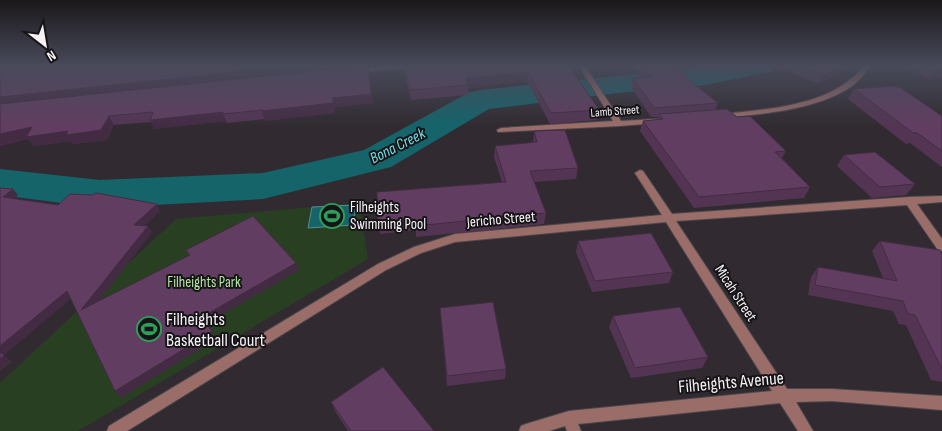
<svg xmlns="http://www.w3.org/2000/svg" width="942" height="431" font-family="'Sofia Sans Condensed',sans-serif">
<rect width="100%" height="100%" fill="#312b31"/>
<!-- green -->
<path fill="#293f22" d="M359 203 368 259 78 431H0V383L176 219Z"/>
<!-- water -->
<path fill="#15646a" stroke="#588e94" d="M356 205 353 225 308 228 312 207Z"/>
<g fill="none" stroke-linecap="round" stroke-linejoin="round">
<!-- river -->
<path fill="#15646a" fill-rule="evenodd" d="M712 66H773L769 72 695 87 626 92 489 109 391 167 263 199 100 208 0 195V169L100 180 263 173 364 150 468 93 480 90Z"/>
<defs>
<path id="minor" d="M384 66H405L402 68 356 72 353 70 356 68Z
M579 66H585L621 121 655 119H658V123L619 126 498 132 497 130 501 128 613 121Z
M864 66H870C864 74 858 83 849 88 815 110 762 114 722 118L718 116 722 114C770 109 832 106 864 66Z
M640 170 643 171 672 214 909 197 942 196V202L917 204 942 239V251L938 250 907 205 676 221 787 389H832L942 396V410L832 401 796 402 813 431H798L780 403 578 424 581 431H567L565 426 549 431H519L521 426 526 424 569 411 772 391 666 222 455 242 421 253 386 270 127 431H107L109 426 378 264 414 247 455 234 662 215 635 173Z"/>
</defs>
<!-- minor casing -->
<use href="#minor" stroke="#4c474c" stroke-width="2"/>
<!-- minor -->
<use href="#minor" fill="#9b6d69" fill-rule="evenodd"/>
</g>
<!-- wall -->
<path fill="#533553" d="M0 66H368L373 103 335 107V113L265 121V119L227 123 226 121 154 129 151 122 114 125 107 140 72 144 71 141 33 146 28 139 0 146Z
M403 66H569L599 110 597 120 550 124 527 81 468 88V95L411 100Z
M632 66H675L694 84 718 103 715 110 737 117 786 151 782 158 810 187 804 198 694 208 640 131 643 121 658 119 659 117H651L631 87 633 78 642 77Z
M777 66H851L841 73 818 84Z
M905 66H942L930 80Z
M854 89 942 116V167L910 143 906 144 848 99Z
M534 131 578 168 576 179 534 182 546 213 544 224 416 237V230L380 234 378 223 502 182 494 157 495 146 533 143Z
M844 155 915 184 906 195 872 198 837 166Z
M578 241 673 272 669 283 592 292 576 252Z
M880 241 942 255V382L931 380 906 325 899 324 893 311 808 295 811 277 818 267 883 278 872 251Z
M613 316 708 357 702 368 631 378 609 327Z
M441 319 506 369 505 379 447 386Z
M331 402 434 431H348L335 411Z"/>
<!-- shaded-wall -->
<path fill="#442b44" d="M292 66H368L373 103 335 107V113L265 121 262 111 333 103 0 107V97Z
M843 66H851L841 73 818 84 823 75Z
M942 71V78L930 80 935 72Z
M528 72 527 81 468 88V85L466 78Z
M223 112V114L226 121 154 129 150 120Z
M109 116 114 125 107 140 72 144 71 141 33 146 28 139 0 146V134L32 127 68 131Z
M13 189 18 195 9 203 3 197Z
M157 204 160 211 138 232 134 225Z
M148 226 152 232 87 317 81 310Z
M296 263 299 270 206 324 202 317Z
M67 291 73 297 3 356 0 354V346Z
M212 332 216 339 121 398 115 391Z
M4 355 12 362 0 371V359Z"/>
<!-- building -->
<path fill="#613e61" stroke="#442b44" d="M0 66H292L0 97Z
M359 66H368L371 94 333 98V103L262 111 263 110 223 114V112L150 120 153 112 109 116 101 130 66 135 68 131 26 137 32 127 0 134V104Z
M404 66H569L599 110 551 113 528 72 466 78 468 85 411 90Z
M642 66H675L694 84 718 103 654 108 633 78 652 77Z
M801 66H843L823 75Z
M922 66H942V71L935 72Z
M895 86 901 88 942 116V151L917 133H913L854 89Z
M727 109 737 117 750 116 786 151 775 152 810 187 699 197 643 121 663 119 659 114Z
M565 130 578 168 530 171 546 213 415 226V219L378 223 377 192 506 182 495 146 537 142 534 131Z
M875 152 915 184 880 187 844 155Z
M0 188 13 189 3 197 58 205 70 194 93 195 96 193 157 204 134 225 148 226 81 310 190 255 186 250 253 216 296 263 202 317 212 332 115 391 67 291 0 346Z
M651 233 673 272 595 281 578 241Z
M880 241 940 250 942 255V369L915 315 908 314 903 301 815 285 818 267 897 281Z
M493 302 506 369 447 376 440 308Z
M680 307 708 357 635 368 613 316Z
M0 352 4 355 0 359Z
M383 367 434 431H351L331 402Z"/>
<!-- sky -->
<linearGradient id="sky" x2="0" y2="1"><stop stop-color="#1b181b"/><stop offset="0.52" stop-color="#484a5a"/><stop offset="1" stop-color="#484a5a" stop-opacity="0"/></linearGradient>
<rect width="942" height="126" fill="url(#sky)"/>
<!-- icons -->
<defs>
<symbol id="stadium-ring" viewBox="-11 -11 22 22"><circle r="9.5" fill="#171417" stroke="#2e9e5b" stroke-width="1.5"/><path d="M0-5a6.5 5 0 1 0 0 10a6.5 5 0 1 0 0-10ZM-3.5-1.8h7v3.6h-7Z" fill="#2e9e5b"/></symbol>
</defs>
<g fill-rule="evenodd">
<use href="#stadium-ring" x="318" y="202" width="28" height="28"/>
<use href="#stadium-ring" x="135" y="315" width="28" height="28"/>
</g>
<g text-anchor="middle" stroke-width="4" stroke-linejoin="round" paint-order="stroke">
<!-- far-street labels -->
<g font-size="12" fill="#f5f1f5" stroke="#171417">
<text transform="translate(615 111) rotate(-4)" y="4">Lamb Street</text>
</g>
<!-- poi labels -->
<g font-size="15" fill="#f5f1f5" stroke="#171417" text-anchor="start">
<text x="350" y="212">Filheights<tspan x="350" dy="17">Swimming Pool</tspan></text>
</g>
<!-- street labels -->
<g font-size="15" fill="#f5f1f5" stroke="#171417">
<text transform="translate(501 219) rotate(-5)" y="5">Jericho Street</text>
<text transform="translate(736 293) rotate(57)" y="5">Micah Street</text>
</g>
<!-- park labels -->
<g font-size="15" fill="#b2e4a2" stroke="#171417">
<text x="204" y="287">Filheights Park</text>
</g>
<!-- water labels -->
<g font-size="16" font-style="italic" fill="#70dfe8" stroke="#171417">
<text transform="translate(397 145) rotate(-27)" y="6">Bona Creek</text>
</g>
<!-- near-poi labels -->
<g font-size="18" fill="#f5f1f5" stroke="#171417" text-anchor="start">
<text x="166" y="325">Filheights<tspan x="166" dy="21">Basketball Court</tspan></text>
</g>
<!-- near-street labels -->
<g font-size="18" fill="#f5f1f5" stroke="#171417">
<text transform="translate(731 382) rotate(-5)" y="6">Filheights Avenue</text>
</g>
</g>
<!-- north arrow -->
<g transform="translate(45 45) rotate(149)" stroke="#171417" stroke-width="4" paint-order="stroke">
<path d="M0-4L9 19L0 12L-9 19Z" fill="#f5f1f5"/>
<text y="-8" font-size="14" font-weight="bold" text-anchor="middle" fill="#f5f1f5">N</text>
</g>
</svg>
